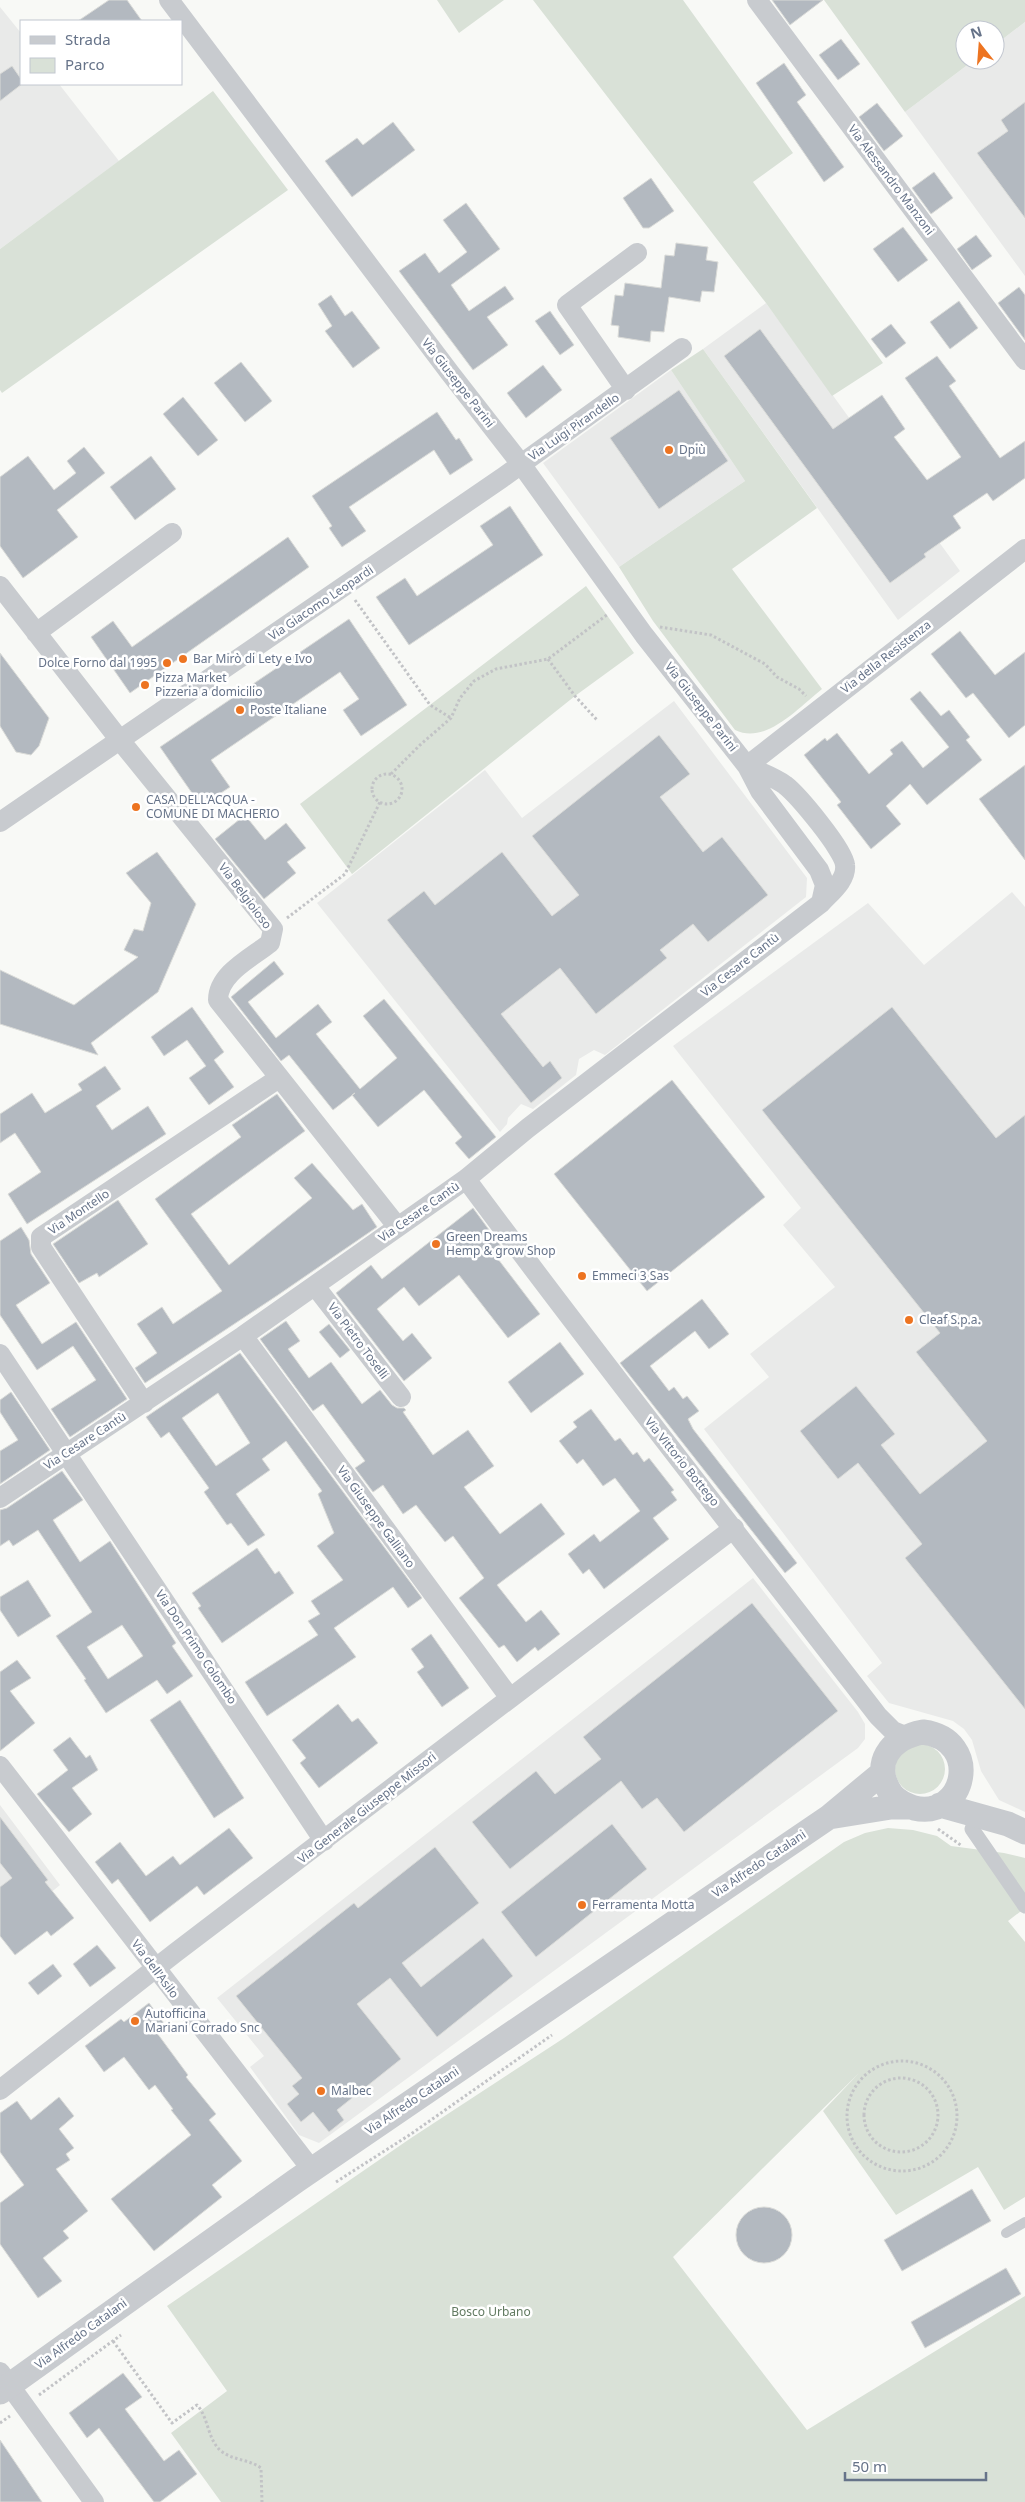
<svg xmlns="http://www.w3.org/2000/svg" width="1025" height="2502" font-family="'Noto Sans',sans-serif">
<rect width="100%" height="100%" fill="#f8f9f6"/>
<!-- built -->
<path fill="#e9eae9" d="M0 7 21 33V84H59L119 161 0 249Z
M1025 22V276L905 112 974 60H995V45Z
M766 303 960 571 898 620 703 349Z
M671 370 745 481 619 567 543 463Z
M674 701 807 878 806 897 605 1055 594 1050 579 1059 576 1075 533 1109 521 1104 508 1118 507 1124 500 1132 317 903 485 770 522 818Z
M1012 892 1025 907V1812L999 1800 981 1771 972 1740 964 1729 953 1721 889 1703 867 1676 882 1663 704 1429 769 1377 750 1354 835 1287 783 1225 801 1208 673 1046 868 903 924 965Z
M753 1578 858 1712 865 1724V1739L858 1748 319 2143 299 2135 250 2067 264 2056 217 1998Z
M0 1805 60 1885 0 1934Z"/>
<!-- green -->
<path fill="#d9e1d7" d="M437 0H504L459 33Z
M533 0H683L793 153 753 182 883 363 832 396 766 303Z
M824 0H1025V22L995 45V30H965V60H974L905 112Z
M213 91 288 190 2 393 0 390V249Z
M703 349 817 508 732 569 822 689C798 708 766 745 735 730L653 621 619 567 745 481 671 370Z
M586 586 634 653 575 696 352 874 300 804Z
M895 1769a25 25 0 1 1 50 0a25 25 0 1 1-50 0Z
M888 1828 913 1830 937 1836 951 1846 1004 1853 1025 1858V1908L1008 1921 1025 1942V2197L1004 2210 978 2167 896 2215 823 2111 859 2073 673 2257 807 2430 1025 2296V2502H221L171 2433 227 2391 167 2306 411 2138 564 2038 844 1842 865 1833Z"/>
<!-- building -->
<path fill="#b3b9c0" stroke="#dadbd8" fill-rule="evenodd" d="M109 0H127L142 21H78Z
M772 0H823L790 25Z
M841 39 860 64 838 80 819 55Z
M784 63 806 95 797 102 844 167 824 182 756 83Z
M12 66 21 79 22 84 0 101V74Z
M1025 102V218L977 153 1008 131 1001 120Z
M877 103 903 136 884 151 859 117Z
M393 122 415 150 352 197 325 161 357 138 363 145Z
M934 172 953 198 931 214 912 188Z
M651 178 674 211 649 228H643L623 198Z
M466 203 500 249 451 285 469 311 505 286 514 299 487 317 508 345 473 370 399 271 425 253 439 273 467 252 443 220Z
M903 227 928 260 898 282 873 249Z
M976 235 992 256 972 270 957 249Z
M676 243 708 247 706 260 718 262 714 292 702 291 700 302 669 297 664 332 651 331 650 342 618 337 619 326 611 325 615 295 623 296 625 283 661 288 665 255 674 256Z
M1019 287 1025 295V340L998 303Z
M331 295 345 316 352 311 380 348 353 368 325 331 332 326 318 304Z
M959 301 978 328 950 349 930 322Z
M550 311 574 345 560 355 535 321Z
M891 324 906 343 886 358 871 339Z
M760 329 833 429 882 395 905 429 894 437 927 480 961 457 905 378 937 356 956 381 949 386 1000 458 1025 441V478L993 501 987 493 953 516 961 528 924 554 926 557 890 583 724 356Z
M241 362 272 401 245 422 214 383Z
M543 365 562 390 526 418 507 393Z
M679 390 728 461 659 509 610 438Z
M183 397 218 440 198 456 163 414Z
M437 412 456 440 459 438 473 460 450 475 434 450 349 507 366 531 342 547 329 528 332 526 312 496Z
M84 447 105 473 57 510 78 537 23 578 0 546V477L28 456 54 490 76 473 67 461Z
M151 456 176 489 135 520 110 487Z
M510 506 543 555 409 645 376 597 405 578 417 596 493 545 480 526Z
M288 537 309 567 130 693 91 637 113 621 132 647Z
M349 619 407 705 361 736 343 710 359 699 340 672 211 760 230 787 201 806 160 747Z
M960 631 995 675 1025 652V725L1009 738 973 693 966 698 931 654Z
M0 653 49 718 39 746 31 755 16 752 0 726Z
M920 691 941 716 949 710 970 737 966 740 982 760 927 805 910 784 886 806 901 824 871 849 837 805 841 802 804 755 825 738 827 741 837 733 869 774 893 754 890 750 902 741 923 768 949 747 910 699Z
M659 735 690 774 660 797 703 852 722 837 768 895 708 942 693 924 660 950 667 958 596 1014 560 968 501 1014 543 1067 550 1061 562 1078 531 1103 387 920 424 891 435 905 502 852 552 916 579 895 532 836Z
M1025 765V860L979 799Z
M245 815 265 840 286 823 306 848 287 862 296 873 264 899 215 839Z
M157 852 196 904 158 992 91 1043 98 1055 0 1024V970L74 1005 138 957 124 950 134 929 143 931 151 903 126 873Z
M274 961 284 974 248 1002 276 1038 318 1004 332 1022 316 1034 360 1089 397 1058 363 1016 384 999 496 1137 469 1159 455 1143 462 1137 424 1090 378 1127 352 1095 355 1093 333 1110 289 1055 281 1061 231 997Z
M192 1007 224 1052 214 1060 234 1087 209 1105 189 1078 206 1066 187 1040 164 1056 151 1037Z
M892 1007 996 1138 1025 1115V1709L905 1558 922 1544 858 1463 838 1479 800 1431 856 1386 895 1434 881 1445 920 1494 987 1441 916 1352 940 1333 762 1110Z
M105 1066 121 1089 96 1106 112 1130 148 1106 166 1134 27 1224 8 1194 41 1172 15 1133 0 1143V1114L32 1093 45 1113 82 1090 78 1084Z
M672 1080 765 1197 647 1291 554 1174Z
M277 1094 305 1131 191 1214 229 1265 312 1198 294 1178 312 1163 353 1210 362 1204 377 1227 278 1295 145 1383 135 1368 157 1353 137 1324 162 1307 173 1324 222 1291 155 1199 241 1137 232 1125Z
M118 1200 148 1244 99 1277 97 1273 79 1283 53 1244Z
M473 1208 506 1253 498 1259 540 1314 508 1338 459 1275 419 1306 404 1287 377 1309 403 1341 412 1333 432 1358 404 1381 336 1293 371 1265 382 1279Z
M21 1227 29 1240 31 1254 50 1283 16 1305 42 1344 76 1322 127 1399 70 1437 51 1409 96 1380 73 1346 37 1370 0 1315V1241Z
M702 1299 729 1334 709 1349 695 1331 650 1366 669 1391 674 1387 683 1399 687 1396 699 1411 688 1419 693 1429 797 1563 785 1573 620 1363Z
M286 1321 300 1341 288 1349 309 1378 331 1362 362 1404 380 1390 392 1405 397 1408H404L406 1410 403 1412 433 1455 468 1430 494 1466 464 1487 500 1534 541 1503 565 1534 497 1585 526 1622 541 1610 560 1634 538 1651 535 1647 517 1662 504 1645 499 1648 459 1598 484 1578 453 1536 445 1542 416 1505 403 1514 383 1485 373 1492 355 1468 365 1461 323 1404 313 1411 260 1339Z
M329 1324 350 1350 340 1358 319 1332Z
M560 1342 584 1374 531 1413 508 1382Z
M240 1353 422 1598 408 1608 393 1587 334 1628 356 1657 267 1716 245 1682 318 1635 308 1621 320 1614 311 1601 343 1580 317 1546 334 1533 318 1494 322 1491 286 1441 262 1459 270 1470 236 1494 265 1535 248 1546 231 1523 227 1525 204 1492 209 1488 169 1432 161 1438 146 1417ZM218 1393 250 1443 216 1466 182 1418Z
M11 1392 50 1450 0 1484V1451L18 1440 0 1412V1400Z
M591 1409 615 1441 620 1438 633 1455 637 1452 644 1462 649 1458 674 1490 671 1492 677 1500 653 1518 669 1539 604 1589 589 1569 583 1574 568 1554 594 1534 600 1542 640 1511 615 1478 603 1486 583 1459 577 1464 559 1441 577 1427 573 1422Z
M62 1471 83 1500 53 1520 80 1562 110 1541 176 1643 172 1646 193 1676 167 1694 157 1680 106 1713 84 1680 86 1679 56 1636 92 1612 38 1530 13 1546 9 1540 0 1546V1510L7 1508ZM122 1625 143 1656 108 1679 87 1647Z
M257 1548 275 1574 279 1571 294 1593 222 1643 198 1608 201 1606 192 1593Z
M28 1580 51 1616 18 1637 0 1610V1597Z
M752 1603 838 1711 684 1832 657 1798 642 1809 621 1781 510 1869 472 1822 536 1771 555 1794 601 1759 583 1737Z
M431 1634 469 1688 442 1707 417 1672 424 1667 411 1649Z
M17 1660 31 1678 10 1691 35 1723 0 1751V1672Z
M180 1700 244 1798 214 1818 150 1720Z
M338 1704 352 1722 358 1718 378 1743 319 1788 300 1763 306 1758 292 1740Z
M70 1737 86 1758 90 1755 98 1770 72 1788 92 1814 69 1832 37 1794 68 1770 53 1750Z
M0 1817 48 1880 45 1882 74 1918 51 1936 47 1931 15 1955 0 1936V1887L12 1878 0 1863Z
M612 1824 647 1869 536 1957 501 1912Z
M229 1828 253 1858 204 1895 197 1886 150 1922 118 1879 112 1884 95 1862 120 1842 146 1876 173 1856 180 1865Z
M435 1847 479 1903 402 1963 421 1987 483 1938 513 1976 437 2037 390 1978 357 2004 401 2059 337 2110 344 2120 329 2132 313 2112 301 2122 287 2104 299 2094 292 2086 302 2078 236 1996 354 1903 358 1908Z
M97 1945 116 1968 90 1987 73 1964Z
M53 1964 62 1976 38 1995 28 1983Z
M149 2003 166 2026 157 2033 188 2075 186 2077 216 2114 209 2120 242 2161 212 2185 222 2197 154 2251 111 2199 191 2135 171 2110 173 2109 155 2085 149 2090 124 2057 104 2072 85 2046 121 2019 124 2022Z
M59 2097 74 2116 59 2129 74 2148 66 2154 70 2160 56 2169 88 2211 63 2231 69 2238 43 2258 62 2281 38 2298 0 2244V2203L24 2185 0 2152V2113L17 2101 31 2120Z
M972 2189 991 2221 902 2271 884 2240Z
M736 2235a28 28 0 1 1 56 0a28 28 0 1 1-56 0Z
M1006 2268 1021 2294 925 2348 911 2322Z
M123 2373 142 2397 125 2409 164 2461 179 2450 197 2474 160 2502H154L99 2428 87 2438 69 2413Z
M0 2440 42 2502H0Z"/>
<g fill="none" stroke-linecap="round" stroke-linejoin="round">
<!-- path -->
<path stroke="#c2c3c6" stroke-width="3" stroke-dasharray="2.5 2.5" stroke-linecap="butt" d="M355 600 430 705 451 718
M660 627 711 635 765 664 777 677 799 689 806 696
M548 659 575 696 597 720
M391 774 420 745 451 718 460 698 474 681 496 669 548 659 608 614
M372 789a15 15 0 1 1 30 0a15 15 0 1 1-30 0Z
M287 918 345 874 380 802
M938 1829 962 1846
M847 2116a55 55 0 1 1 110 0a55 55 0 1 1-110 0Z
M864 2115a37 37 0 1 1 74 0a37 37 0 1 1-74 0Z
M336 2182 411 2134 552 2035
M113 2341 172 2423 197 2405C209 2418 207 2439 221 2451 234 2461 249 2459 261 2468L262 2502
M39 2395 121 2335
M0 2423 10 2416"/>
<!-- service -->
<path stroke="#c8cbcf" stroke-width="10" d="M1006 2233 1025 2222"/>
<!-- pedestrian -->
<path stroke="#c8cbcf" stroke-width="15" d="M972 1829 1025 1906"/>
<!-- minor -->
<path stroke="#c8cbcf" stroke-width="20" d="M169 0 450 373 521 464 644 635 747 766 760 791 819 870 825 885 821 903
M757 0 1025 360
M626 390 567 305 637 253
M0 586 119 739 273 929 270 943C251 958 218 974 218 1000L397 1226
M36 633 172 533
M747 766 1025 549
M0 822 502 478 682 348
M466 1179C600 1360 740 1537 878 1716L893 1731 905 1736
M315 1286 401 1397
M243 1336 510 1698
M0 1354 324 1841
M144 1403 41 1247V1237L279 1078
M0 1498 243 1336 466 1179 528 1128 821 903C831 892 847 880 845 865 844 850 798 795 785 785 774 777 759 772 747 766
M0 1766 312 2170
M0 2090 175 1953 734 1528
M0 2372 94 2502"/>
<!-- tertiary -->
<path stroke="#c8cbcf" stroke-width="25" d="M923 1732C983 1740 966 1820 914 1808 905 1805 898 1802 892 1795 870 1764 890 1738 923 1732Z
M940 1805 1008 1824 1025 1832
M829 1817 891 1807H910
M0 2392 297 2180 829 1817 882 1773"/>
</g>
<!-- markers -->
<g fill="#ed7421" stroke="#fff" stroke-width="2">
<circle cx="669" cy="450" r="5"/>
<circle cx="183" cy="659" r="5"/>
<circle cx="167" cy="663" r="5"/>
<circle cx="145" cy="685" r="5"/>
<circle cx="240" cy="710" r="5"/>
<circle cx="136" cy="807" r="5"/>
<circle cx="436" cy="1244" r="5"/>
<circle cx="582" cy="1276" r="5"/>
<circle cx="909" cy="1320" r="5"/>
<circle cx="582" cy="1905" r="5"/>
<circle cx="135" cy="2021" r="5"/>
<circle cx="321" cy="2091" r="5"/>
</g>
<g text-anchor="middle" stroke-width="5" stroke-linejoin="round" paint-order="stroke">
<!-- street labels -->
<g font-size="12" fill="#667389" stroke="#fff">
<text transform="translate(891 180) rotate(53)" y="4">Via Alessandro Manzoni</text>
<text transform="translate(458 383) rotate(52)" y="4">Via Giuseppe Parini</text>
<text transform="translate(574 427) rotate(-35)" y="4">Via Luigi Pirandello</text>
<text transform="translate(321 603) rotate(-34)" y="4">Via Giacomo Leopardi</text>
<text transform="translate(886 657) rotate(-38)" y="4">Via della Resistenza</text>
<text transform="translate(701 707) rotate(52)" y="4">Via Giuseppe Parini</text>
<text transform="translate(245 896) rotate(53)" y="4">Via Belgioioso</text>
<text transform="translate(740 965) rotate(-38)" y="4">Via Cesare Cantù</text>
<text transform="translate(79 1212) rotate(-34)" y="4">Via Montello</text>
<text transform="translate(419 1212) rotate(-35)" y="4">Via Cesare Cantù</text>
<text transform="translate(358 1341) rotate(53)" y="4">Via Pietro Toselli</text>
<text transform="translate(85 1441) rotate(-33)" y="4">Via Cesare Cantù</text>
<text transform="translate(682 1462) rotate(51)" y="4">Via Vittorio Bottego</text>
<text transform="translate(376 1517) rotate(54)" y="4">Via Giuseppe Galliano</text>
<text transform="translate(196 1647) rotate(56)" y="4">Via Don Primo Colombo</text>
<text transform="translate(367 1808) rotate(-38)" y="4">Via Generale Giuseppe Missori</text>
<text transform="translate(759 1864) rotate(-34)" y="4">Via Alfredo Catalani</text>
<text transform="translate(155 1969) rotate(53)" y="4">Via dell'Asilo</text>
<text transform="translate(412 2101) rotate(-34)" y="4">Via Alfredo Catalani</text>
<text transform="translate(81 2334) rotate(-36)" y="4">Via Alfredo Catalani</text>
</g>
<!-- poi labels -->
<g font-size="12" fill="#667389" stroke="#fff" text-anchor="start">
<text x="679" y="454">Dpiù</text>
<text x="193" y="663">Bar Mirò di Lety e Ivo</text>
<text x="157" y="667" text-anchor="end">Dolce Forno dal 1995</text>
<text x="155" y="682">Pizza Market<tspan x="155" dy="14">Pizzeria a domicilio</tspan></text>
<text x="250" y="714">Poste Italiane</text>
<text x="146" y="804">CASA DELL'ACQUA -<tspan x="146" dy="14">COMUNE DI MACHERIO</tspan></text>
<text x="446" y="1241">Green Dreams<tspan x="446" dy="14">Hemp &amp; grow Shop</tspan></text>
<text x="592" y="1280">Emmeci 3 Sas</text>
<text x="919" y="1324">Cleaf S.p.a.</text>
<text x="592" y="1909">Ferramenta Motta</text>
<text x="145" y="2018">Autofficina<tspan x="145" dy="14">Mariani Corrado Snc</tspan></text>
<text x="331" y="2095">Malbec</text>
</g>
<!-- park labels -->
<g font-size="12" fill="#627a61" stroke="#fff">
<text x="491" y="2316">Bosco Urbano</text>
</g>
</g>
<!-- legend -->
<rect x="20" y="20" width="162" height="65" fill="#ffffff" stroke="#c2c7d0"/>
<rect x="30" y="36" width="25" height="8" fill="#c8cbcf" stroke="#c2c7d0"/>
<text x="65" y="45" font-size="15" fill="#667389">Strada</text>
<rect x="30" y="58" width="25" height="15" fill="#d9e1d7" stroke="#c2c7d0"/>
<text x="65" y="70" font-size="15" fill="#667389">Parco</text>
<!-- north arrow -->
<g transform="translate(980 45) rotate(343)"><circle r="24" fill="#ffffff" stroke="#c2c7d0"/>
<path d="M0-4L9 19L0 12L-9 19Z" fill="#ed7421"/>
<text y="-8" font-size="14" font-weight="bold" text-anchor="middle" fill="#667389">N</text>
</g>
<!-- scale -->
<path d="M845 2472v8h141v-8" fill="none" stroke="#667389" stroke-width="2.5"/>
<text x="852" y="2472" font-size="15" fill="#667389" stroke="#ffffff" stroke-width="4" paint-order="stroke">50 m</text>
</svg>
